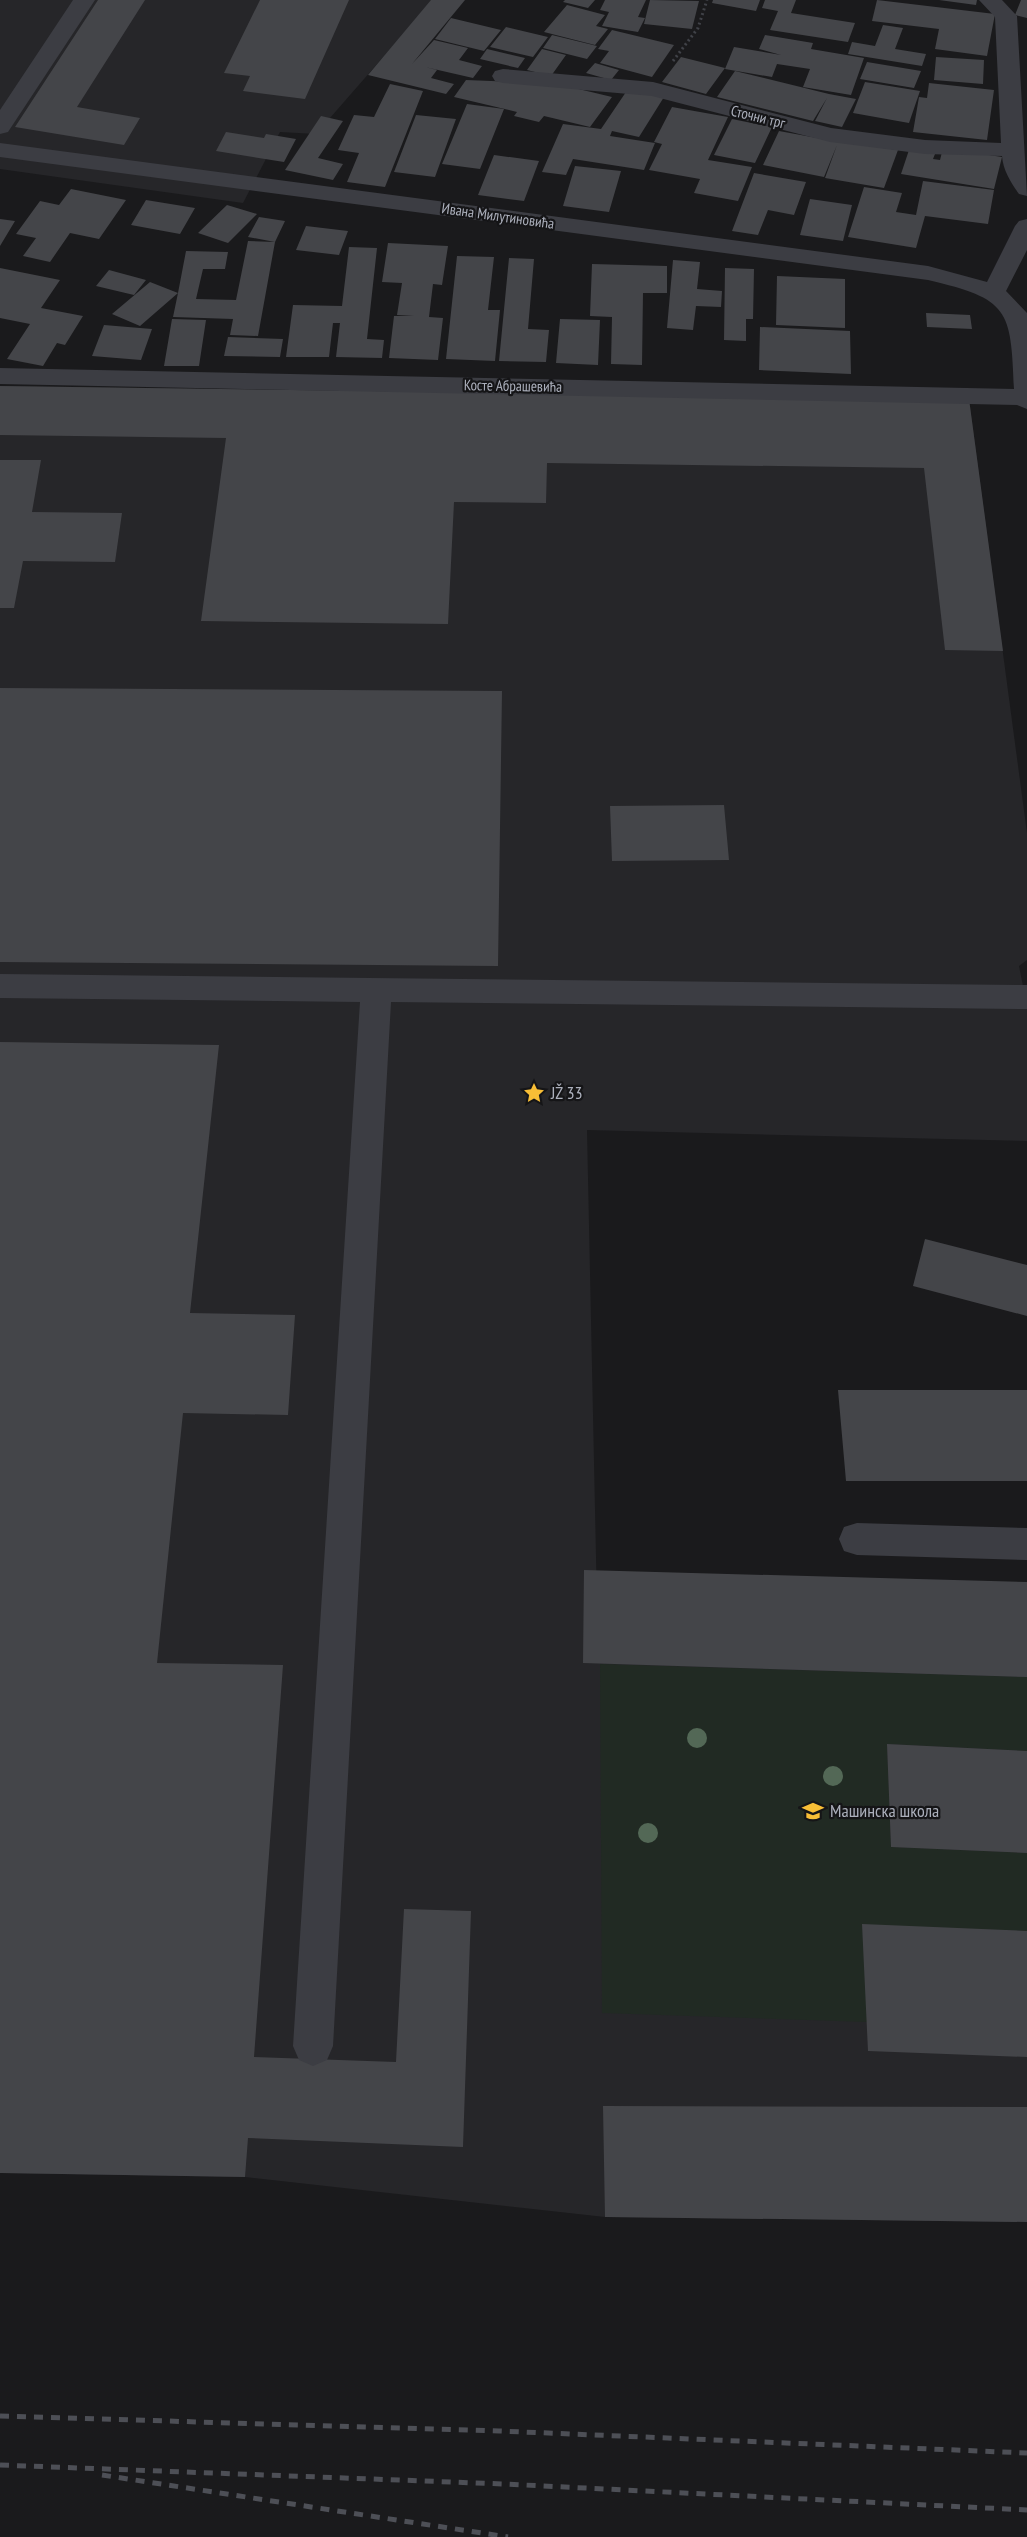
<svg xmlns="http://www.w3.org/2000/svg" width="1027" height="2537" font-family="'PT Sans Narrow',sans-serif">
<rect width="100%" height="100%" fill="#1a1a1c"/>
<!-- built -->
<path fill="#262629" d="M0 0H433L316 134 280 132 243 203 0 169Z
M0 386 969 399 1027 833V960L1019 966 1027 1006V1141L587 1130 597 1604 1027 1609V2222L605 2217 245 2177 0 2173Z"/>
<!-- green -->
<path fill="#212a23" d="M600 1664 1027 1677V1751L887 1744 891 1847 1027 1853V1931L863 1925 867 2022 602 2013Z"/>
<!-- building -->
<path fill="#444549" d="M98 0H145L77 107 140 118 124 145 15 127Z
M260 0H349L305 99 243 91 250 76 224 73Z
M431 0H465L412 64 434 40 468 48 459 60 482 66 473 78 425 67 437 70 431 78 454 84 446 94 368 75Z
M565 0H595L588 8 563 2Z
M605 0H646L638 17 645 18 638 32 602 26 609 12 600 10Z
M650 0 699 1 692 29 644 24Z
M713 0H760L756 11 712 3Z
M765 0H796L791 13 855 23 848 42 770 30 778 11 762 8Z
M877 0 995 14 987 56 935 49 939 29 872 21Z
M939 0H977L976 5Z
M1021 0H1027V18L1015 15Z
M567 5 605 15 596 26 608 29 595 45 544 32Z
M451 18 501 30 484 51 435 39Z
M883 25 903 28 895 49 926 54 922 66 848 54 852 42 875 46Z
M506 27 548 37 533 57 490 47Z
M612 30 674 45 652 77 600 63 609 51 598 49Z
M552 35 593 45 597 46 587 59 543 48Z
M765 35 813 43 811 49 864 58 851 95 803 87 810 69 777 64 772 77 725 69 734 47 781 55 759 49Z
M487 49 525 58 518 68 480 59Z
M542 49 566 55 551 76 527 70Z
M681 57 725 68 706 94 662 82Z
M936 57 984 60 983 84 934 80Z
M867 62 921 71 914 88 860 79Z
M595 63 619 70 611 80 586 73Z
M735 71 829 94 856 99 842 127 815 121 827 98 813 121 717 97Z
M466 80 539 83 541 80 612 97 590 127 544 116 539 122 514 116 517 112 454 97Z
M865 82 920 91 909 123 853 113Z
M929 83 994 90 987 140 913 132 919 97 927 98Z
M390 84 423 91 385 187 347 182 359 153 338 150 354 115 374 117Z
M628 89 664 97 639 137 612 131 610 136 655 143 644 170 573 159 566 175 542 172 563 124 601 129Z
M467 104 504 109 480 169 442 164Z
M672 107 728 117 708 160 752 167 738 201 694 193 700 179 649 170 662 144 654 142Z
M416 115 456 119 435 177 394 172Z
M321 116 343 121 318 158 343 164 333 180 285 170Z
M732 119 772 127 755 163 714 155Z
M779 131 839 142 898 150 884 188 825 178 837 145 824 177 763 165Z
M226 132 264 138 266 134 296 139 284 162 216 151Z
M943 148 1002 157 994 189 901 174 909 150 935 154 933 159 940 160Z
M494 155 539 161 524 201 478 195Z
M575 166 621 171 609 212 563 206Z
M754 173 806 182 794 215 768 210 758 235 732 231Z
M923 181 994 190 988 224 925 216 916 248 848 237 864 187 902 193 896 212 916 215Z
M71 189 126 200 99 239 70 233 50 262 23 256 36 238 16 234 40 201 59 205Z
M810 199 852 205 843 241 800 235Z
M146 200 195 208 180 234 131 225Z
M227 205 257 214 228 243 198 233Z
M259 217 285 221 275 242 248 237Z
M0 219 15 221 0 246Z
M306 226 348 231 339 255 296 250Z
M248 241 275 242 258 336 230 335 233 319 173 317 178 293 140 326 112 314 150 282 178 293 186 251 228 252 225 269H203L196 299 236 300Z
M388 243 448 246 442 285 433 284 429 317 443 318 438 360 389 358 394 316H414L397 315 402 283 382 282Z
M349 247 377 248 367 339 384 340 382 358 336 357 340 323H333L329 357H286L293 305 342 306Z
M457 256 494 257 488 310H500L495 361 446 359Z
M509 258 534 259 528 329 549 330 546 362 499 361Z
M673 260 700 262 697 289 722 291 721 307 696 306 693 330 667 328Z
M592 264 667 266V293H643L642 365 611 364 612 317 590 316Z
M0 268 60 280 41 308 83 316 65 345 57 343 43 366 7 359 30 324 0 318Z
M725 268 754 269 753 319H746V341L724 340Z
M109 270 146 280 134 295 96 286Z
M777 276 845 279V328L776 325Z
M926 313 970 315 972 329 927 327Z
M172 319 206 320 199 366H164Z
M560 319 600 320 598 365 556 363Z
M104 325 152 329 141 360 92 356Z
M760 327 850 331 851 374 759 370Z
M228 337 283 339 280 357 224 356Z
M0 386 969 399 1003 651 945 650 924 468 547 463 546 503 454 502 448 624 201 621 226 438 0 435Z
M0 460H41L32 512 122 513 115 562 23 561 14 608H0Z
M0 688 502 691 498 966 0 962Z
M724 805 729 860 612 861 610 806Z
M0 1042 219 1045 190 1313 295 1315 288 1415 183 1413 157 1663 283 1665 254 2057 396 2062 404 1909 471 1911 463 2147 248 2138 245 2177 0 2173Z
M925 1239 1027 1265V1316L913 1286Z
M838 1390H1027V1481H846Z
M584 1570 1027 1582V1677L583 1663Z
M887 1744 1027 1751V1853L891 1847Z
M862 1924 1027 1931V2057L868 2051Z
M603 2106 1027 2107V2222L605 2217Z"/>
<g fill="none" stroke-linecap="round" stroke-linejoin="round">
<!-- path -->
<path stroke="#404248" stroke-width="3" stroke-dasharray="2 3" stroke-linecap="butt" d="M673 61 698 28 707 0"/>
<!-- minor -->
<path fill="#3c3d43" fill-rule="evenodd" d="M73 0H95L8 132 0 134V110Z
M979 0H1002L1017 16 1027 196 1019 194C1011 183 1003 170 1002 156L925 154 830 142 652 96 503 83 495 81 492 76 495 71 503 69 653 82 831 128 925 140 1001 143 995 17Z
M0 143 928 266 987 282 1015 226 1019 221 1027 219V250L1006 291 1027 313V409L1017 405 0 384V368L1014 389C1011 309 1009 299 928 280L0 157Z
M0 974 1027 985V1009L391 1002 333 2046 327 2060 313 2066 299 2060 293 2046 360 1002 0 998Z
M857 1523 1027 1528V1560L857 1555 844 1551 839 1539 844 1527Z"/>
<!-- rail -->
<path stroke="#4d4f56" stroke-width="5" stroke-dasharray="9 8" stroke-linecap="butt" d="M0 2416 499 2431 1027 2453
M0 2465 504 2484 1027 2510
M102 2475 508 2537"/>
</g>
<!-- trees -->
<g fill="#536856">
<circle cx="697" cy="1738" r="10"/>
<circle cx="833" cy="1776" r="10"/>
<circle cx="648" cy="1833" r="10"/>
</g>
<!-- icons -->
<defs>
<symbol id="sight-bare" viewBox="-9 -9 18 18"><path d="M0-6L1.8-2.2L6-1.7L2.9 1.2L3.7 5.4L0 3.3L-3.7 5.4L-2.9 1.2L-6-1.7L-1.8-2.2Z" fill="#f8be36" stroke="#151517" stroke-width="2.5" paint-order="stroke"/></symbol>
<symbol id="school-bare" viewBox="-9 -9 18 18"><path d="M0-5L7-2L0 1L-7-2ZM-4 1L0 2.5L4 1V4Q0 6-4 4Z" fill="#f8be36" stroke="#151517" stroke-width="2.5" paint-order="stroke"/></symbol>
</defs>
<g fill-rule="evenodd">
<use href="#sight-bare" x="519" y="1078" width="30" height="30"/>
<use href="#school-bare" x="798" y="1796" width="30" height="30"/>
</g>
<g text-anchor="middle" stroke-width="4.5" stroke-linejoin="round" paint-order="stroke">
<!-- far-street labels -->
<g font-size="15" fill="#acb0bc" stroke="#151517">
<text transform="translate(758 117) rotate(14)" y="5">Сточни трг</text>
<text transform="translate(498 216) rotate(8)" y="5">Ивана Милутиновића</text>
<text transform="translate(513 386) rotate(1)" y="5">Косте Абрашевића</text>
</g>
<!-- poi labels -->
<g font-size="18" fill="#acb0bc" stroke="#151517" text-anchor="start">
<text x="551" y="1099">JŽ 33</text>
<text x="830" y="1817">Машинска школа</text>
</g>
</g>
</svg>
